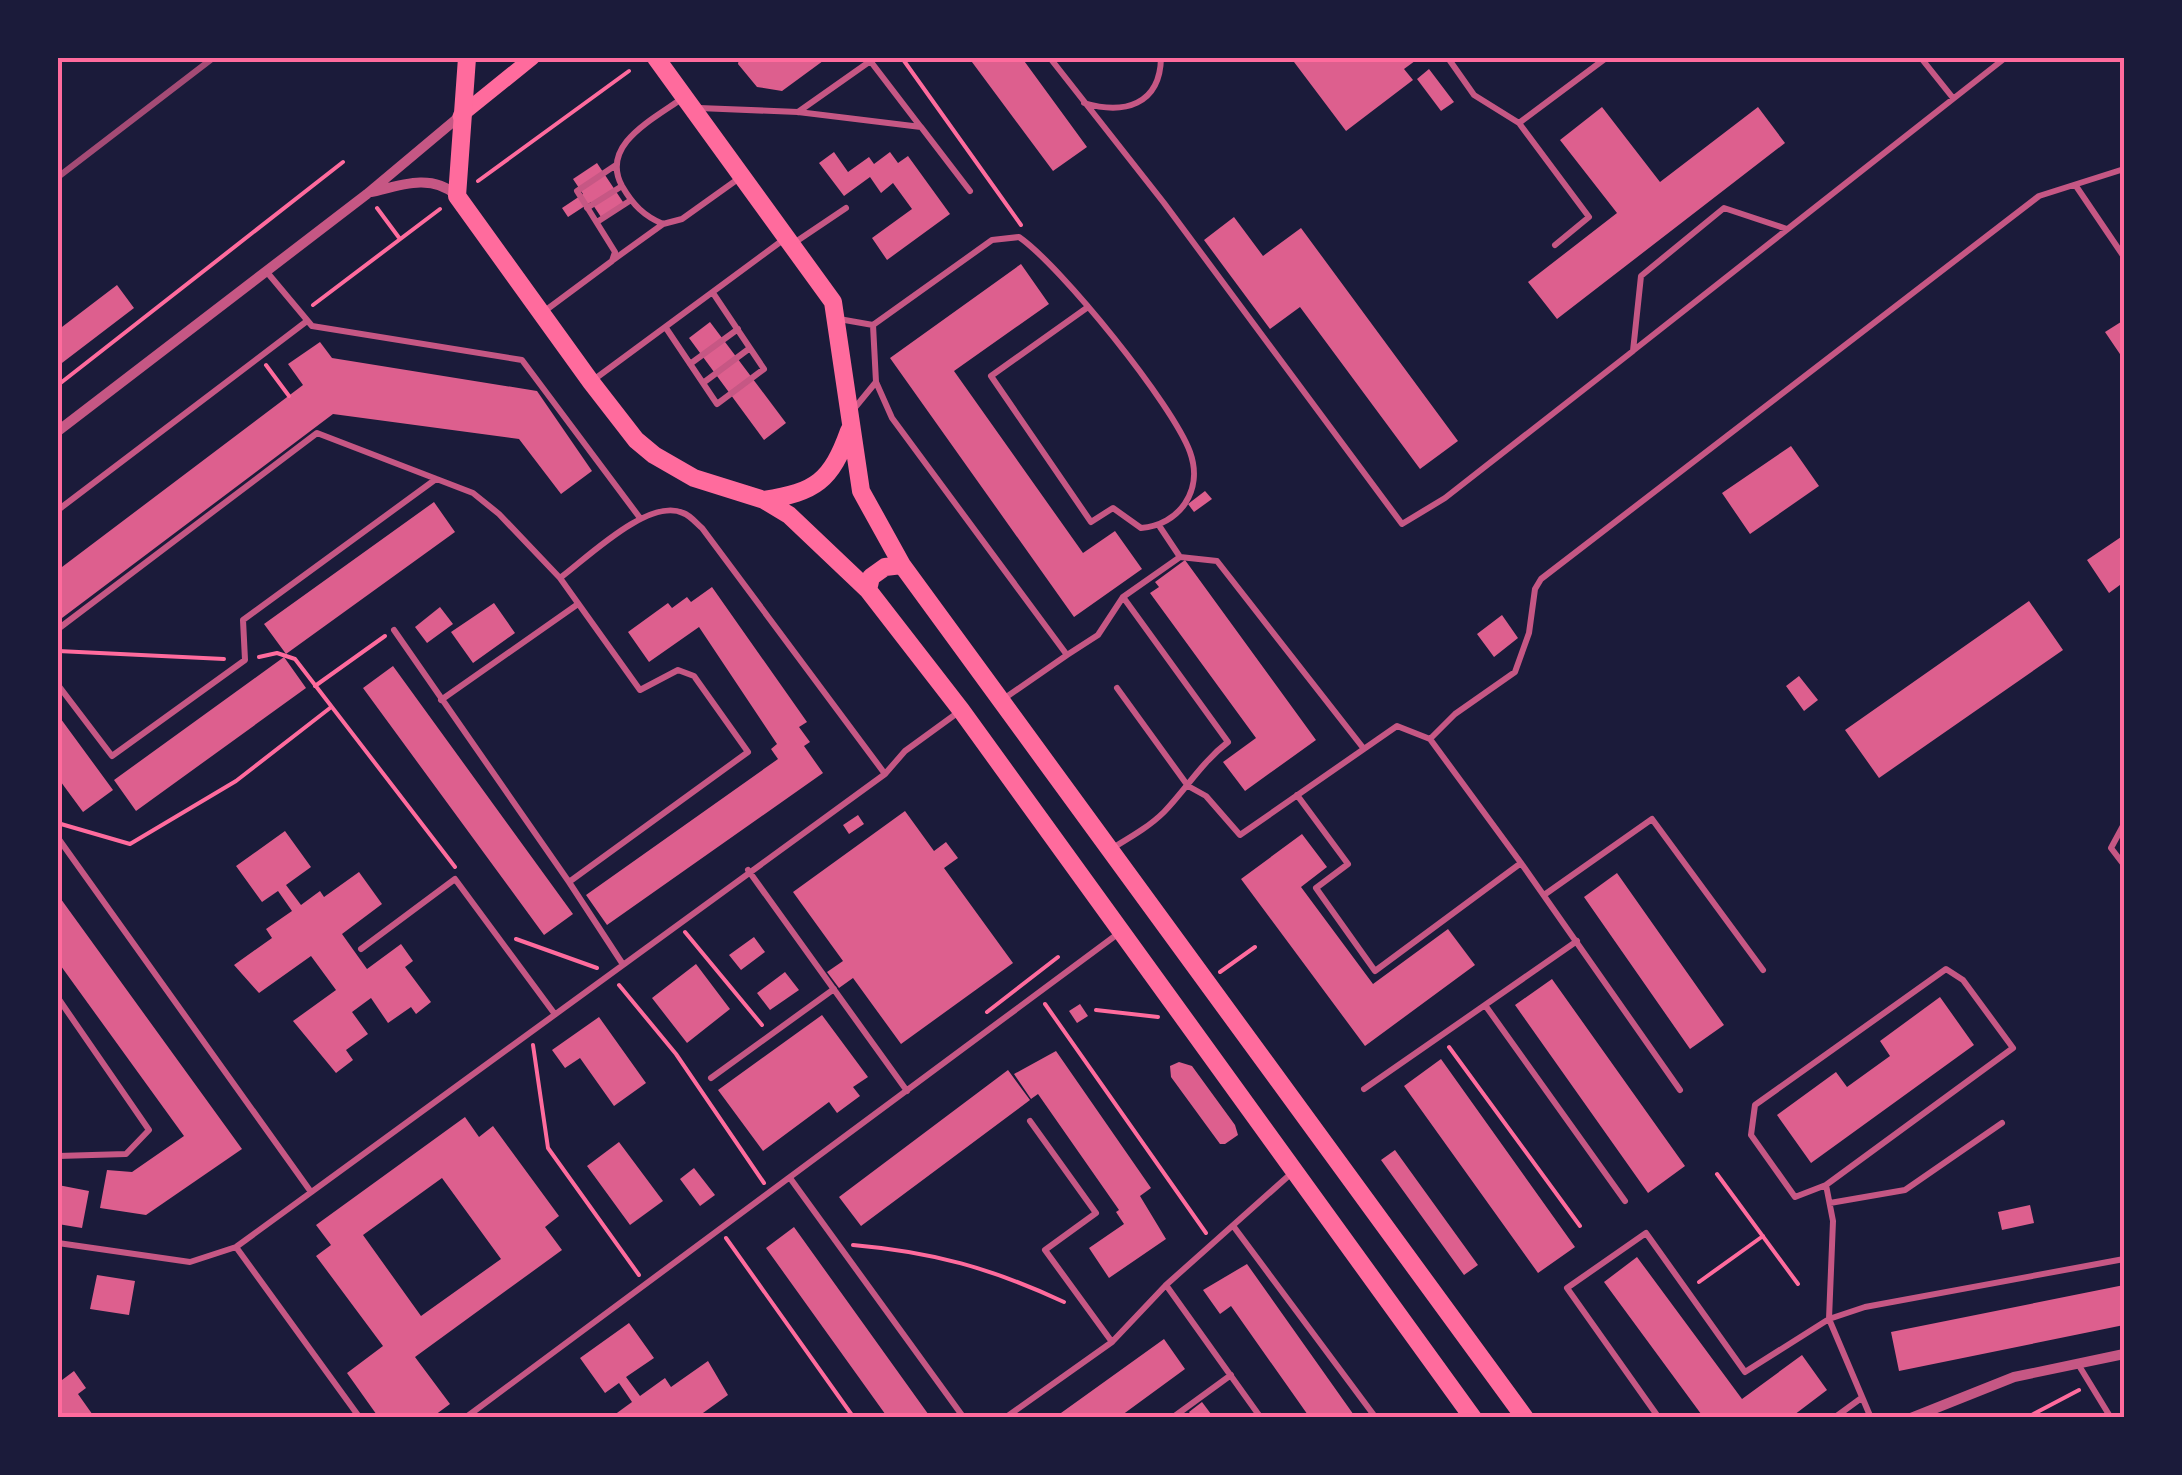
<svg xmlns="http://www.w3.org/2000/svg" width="2182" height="1475" font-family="'Exo 2',sans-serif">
<rect width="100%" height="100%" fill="#1b1b3a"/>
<!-- building -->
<path fill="#dd5f8e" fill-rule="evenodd" d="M739 58H827L782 91 757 87 738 64Z
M969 58H1022L1087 147 1053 171Z
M1291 58H1419L1404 69 1413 80 1346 131Z
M1429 69 1454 102 1441 111 1417 79Z
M1602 107 1660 182 1758 107 1785 143 1557 319 1528 282 1617 213 1560 140Z
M834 152 848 172 869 157 874 164 890 152 898 163 908 156 950 214 887 260 872 238 912 209 893 183 881 193 870 177 844 196 819 163Z
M597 163 625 205 603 220 591 202 568 217 562 208 583 194 573 179Z
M1234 217 1263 256 1301 228 1458 441 1420 469 1300 307 1270 329 1204 240Z
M1021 264 1049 304 954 371 1083 553 1115 531 1142 569 1074 617 890 358Z
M117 285 134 308 58 366V330Z
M2124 320V360L2105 332Z
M710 322 786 423 764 440 689 338Z
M320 342 332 358 537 391 592 471 561 494 519 439 333 414 58 621V570L303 385 288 364Z
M1791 446 1819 486 1750 534 1722 493Z
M1205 491 1212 499 1194 512 1188 504Z
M434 502 455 532 286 654 264 624Z
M2124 535V582L2109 593 2087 560Z
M1185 560 1316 740 1245 791 1223 762 1256 738 1150 593 1159 587 1155 582Z
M712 587 807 722 799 727 810 742 804 746 823 773 607 925 586 895 778 759 771 749 777 744 699 627 649 662 628 632 668 603 672 608 687 597 691 602Z
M2029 601 2063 650 1879 778 1845 730Z
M494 603 515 633 473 663 451 632Z
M440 607 453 624 427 643 415 627Z
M1502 615 1518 638 1494 657 1477 634Z
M284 657 306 688 136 811 114 780Z
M393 666 573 914 544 935 363 688Z
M1799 676 1818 700 1804 711 1786 686Z
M58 715 113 790 83 812 58 778Z
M905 811 934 851 946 842 958 858 944 868 1013 963 901 1044 853 978 839 988 827 972 843 961 793 892Z
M858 815 864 824 849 834 843 825Z
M285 831 311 867 286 885 301 905 320 891 324 897 359 872 382 904 342 934 367 969 401 944 413 961 405 967 431 1002 416 1014 411 1007 388 1023 371 998 352 1012 368 1034 346 1050 353 1060 336 1073 293 1021 336 990 311 956 259 993 234 965 272 938 266 929 292 911 278 891 262 902 236 866Z
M1302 834 1327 867 1301 887 1373 984 1448 929 1475 965 1365 1046 1241 879Z
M1617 873 1724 1025 1690 1049 1584 897Z
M58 895 242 1149 146 1215 100 1208 107 1170 132 1172 184 1136 58 962Z
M754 937 765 952 741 970 729 955Z
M696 964 730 1009 687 1043 652 998Z
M785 972 799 990 770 1010 757 993Z
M1552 979 1685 1166 1648 1193 1515 1005Z
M1940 997 1974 1045 1811 1163 1777 1115 1836 1072 1847 1087 1890 1056 1880 1041Z
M1080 1004 1088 1016 1077 1023 1069 1011Z
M822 1015 868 1077 853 1087 860 1096 837 1113 829 1102 763 1151 718 1090Z
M599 1017 646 1083 614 1106 580 1058 565 1068 552 1050Z
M1056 1051 1151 1188 1140 1196 1166 1239 1109 1278 1089 1248 1124 1224 1116 1212 1119 1210 1038 1094 1031 1099 1014 1074Z
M1441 1059 1575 1247 1538 1273 1404 1086Z
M1179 1062 1192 1066 1235 1125 1238 1135 1225 1144H1220L1171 1077 1170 1066Z
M1008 1070 1030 1100 861 1226 839 1197Z
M465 1117 479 1137 493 1126 559 1216 545 1227 562 1250 415 1357 450 1404 431 1418H379L347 1373 383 1346 316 1256 331 1245 316 1225ZM442 1178 501 1259 421 1316 363 1235Z
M619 1142 663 1201 630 1225 587 1166Z
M1395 1150 1478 1265 1464 1275 1381 1160Z
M694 1168 715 1195 700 1206 680 1179Z
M58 1185 89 1191 82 1228 58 1224Z
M2030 1205 2034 1223 2002 1230 1998 1212Z
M794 1227 931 1418H888L766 1248Z
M1637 1257 1742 1399 1802 1355 1827 1390 1790 1418H1704L1604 1282Z
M1247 1264 1356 1418H1310L1231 1306 1220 1314 1203 1290Z
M97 1275 135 1281 129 1315 90 1309Z
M2124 1285V1325L1899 1371 1891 1332Z
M629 1323 654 1358 626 1377 640 1396 665 1378 671 1387 708 1361 728 1395 696 1418H610L632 1402 619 1383 605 1393 580 1358Z
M1164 1339 1185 1369 1118 1418H1054Z
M74 1371 86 1388 78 1394 95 1418H58V1383Z
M1202 1402 1214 1418H1193L1189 1412Z"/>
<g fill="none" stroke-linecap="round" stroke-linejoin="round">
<!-- path -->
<path stroke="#ff6b9d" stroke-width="4" d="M902 58 1021 225
M478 181 629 71
M377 208 400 239
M313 305 440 209
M266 365 289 396
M58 385 343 162
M58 651 224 659
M259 657 277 653 295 659 455 867
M315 686 385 636
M58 819 61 824 130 844 236 781 330 708
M685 932 762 1025
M516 939 597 968
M1220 972 1255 947
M619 985 676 1054 764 1183
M1045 1004 1206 1233
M1096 1010 1158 1017
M987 1012 1058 957
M533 1045 548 1148 639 1275
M1449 1047 1580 1226
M1717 1174 1798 1284
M726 1238 854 1418
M853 1245C933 1252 991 1268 1064 1302
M1699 1282 1763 1236
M2026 1418 2079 1390"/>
<!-- service -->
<path stroke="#c65784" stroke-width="6" d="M868 58 920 126
M1050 58 1164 203 1402 524 1445 498 1633 351 1641 276 1724 208 1787 229
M1448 58 1474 95 1519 123
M1921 58 1953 98
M684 97C656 118 599 144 622 186 633 205 644 216 663 224L682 219 738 179
M1084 103C1124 115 1160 105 1161 58
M699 108 798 112 921 127 970 191
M798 112 869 62
M2076 186 2124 257
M587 208 622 186
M597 222 631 200
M794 243 846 208
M1555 245 1589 217 1519 123 1606 58
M613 260 663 224
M266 271 312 326 522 360 640 518
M542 313 612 261 615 252 577 191 616 165
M839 319 873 325 876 382
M873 325 992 240 1019 237C1061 266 1173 405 1190 452 1204 491 1179 525 1141 528L1113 508 1091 522 991 376 1088 307
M666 328 717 404 764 369 713 293
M1634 350 2005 58
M690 364 738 329
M592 381 783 240
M703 383 750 348
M853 410 876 382 892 418 1067 655 1098 635 1123 597 1180 557
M58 510 307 321
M1160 527 1180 557 1217 561 1364 749
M560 578C587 558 649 497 683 513 690 515 697 524 702 528L885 774
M58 629 317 433 473 493 499 514 560 578 640 690 678 670 694 676 748 752 569 882 394 630
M58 685 112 756 245 660 243 620 436 479
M1117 688 1188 786 1206 796 1240 835 1397 726 1430 739
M441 700 578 604
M1002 700 1067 655
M1297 795 1348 864 1316 888 1375 971 1521 863 1430 739 1455 714 1515 672 1529 633 1535 589 1541 579 2039 196 2124 169
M2124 824 2111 848 2124 865
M58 838 311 1192
M1111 849C1129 838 1149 827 1164 812 1187 788 1202 762 1228 742L1123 597
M1521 863 1680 1090
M748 870 907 1091
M569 882 622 963
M1544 895 1652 819 1763 970
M1577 941 1485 1005 1625 1201
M361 949 455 879 554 1013
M58 998 149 1130 126 1154 58 1156
M711 1078 834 989
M1364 1089 1485 1005
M1030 1121 1096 1213 1045 1250 1112 1342
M790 1178 964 1418
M1826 1185 1795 1197 1751 1135 1755 1105 1946 969 1963 980 2013 1048 1826 1185 1833 1221 1829 1319 1871 1418
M1830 1203 1905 1190 2002 1123
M1234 1227 1376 1418
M58 1243 190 1262 236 1247 885 774 905 751 960 711
M236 1247 360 1418
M1166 1285 1261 1418
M2078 1364 2111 1418
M465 1418 1119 933
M1005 1418 1112 1342 1166 1285 1294 1171
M1172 1418 1231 1375
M1659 1418 1567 1288 1646 1233 1745 1372 1829 1319 1865 1307 2124 1259
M1834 1418 1860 1399"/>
<!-- minor -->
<path stroke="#c65784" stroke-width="10" d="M372 192C400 185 432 173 456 195
M58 431 367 194 460 116
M1911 1418 2014 1377 2124 1354"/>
<!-- secondary -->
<path stroke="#ff6b9d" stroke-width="15" d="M460 116 532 58"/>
<!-- primary -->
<path stroke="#ff6b9d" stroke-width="18" d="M467 58 457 196 591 382 636 440 654 455 694 478 764 500 789 515 868 590 961 710 1473 1418
M656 58 833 302 861 491 902 565 1525 1418
M764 500C816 492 831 481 849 431
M868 590 871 577 885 567 902 565"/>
<!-- rail -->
<path stroke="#a44b75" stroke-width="6" d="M58 177 213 58"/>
</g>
<!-- border -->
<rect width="2182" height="1475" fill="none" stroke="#1b1b3a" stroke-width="120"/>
<rect x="60" y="60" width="2062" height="1355" fill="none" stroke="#ff6b9d" stroke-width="4"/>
</svg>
